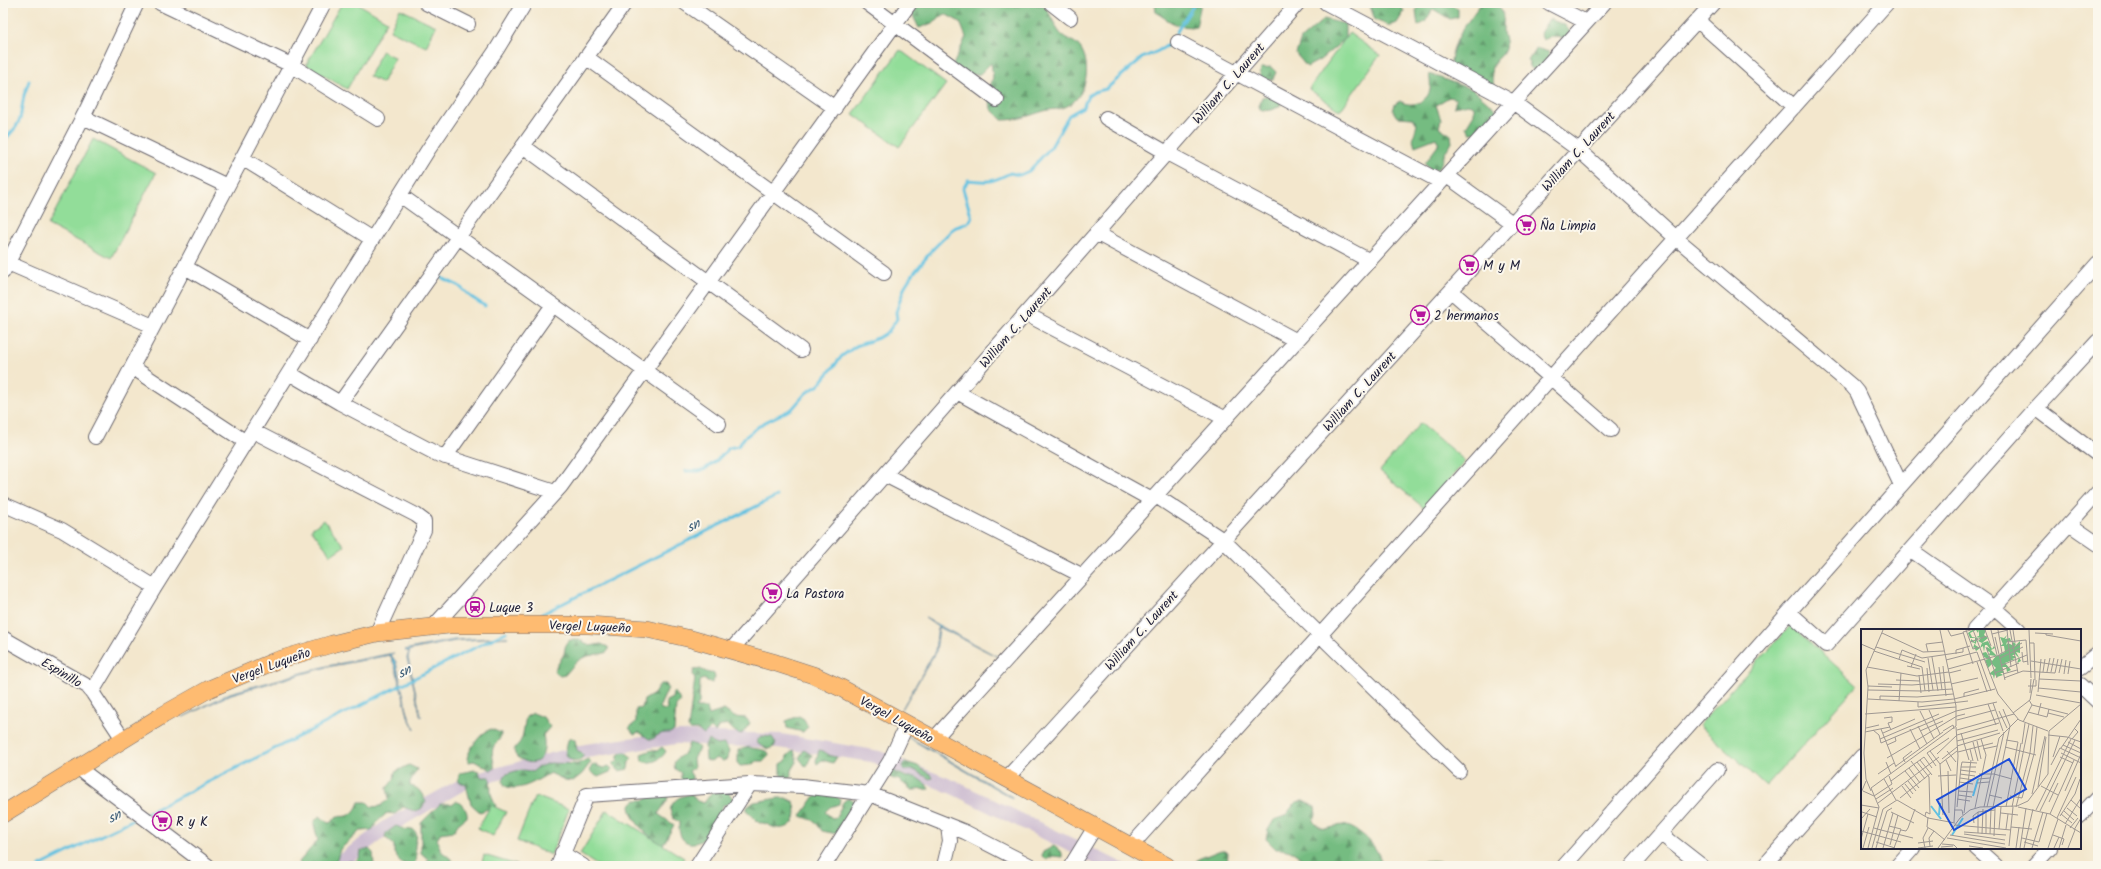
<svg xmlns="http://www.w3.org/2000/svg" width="2101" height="869" font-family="Kalam,sans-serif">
<defs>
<pattern id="forest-firs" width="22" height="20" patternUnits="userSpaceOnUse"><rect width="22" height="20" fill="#75bc81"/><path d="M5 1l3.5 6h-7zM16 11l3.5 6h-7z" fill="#60986b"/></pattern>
</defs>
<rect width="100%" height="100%" fill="#fbf7ec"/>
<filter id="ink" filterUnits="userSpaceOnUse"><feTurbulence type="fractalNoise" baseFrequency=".025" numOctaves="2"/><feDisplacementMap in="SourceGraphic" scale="8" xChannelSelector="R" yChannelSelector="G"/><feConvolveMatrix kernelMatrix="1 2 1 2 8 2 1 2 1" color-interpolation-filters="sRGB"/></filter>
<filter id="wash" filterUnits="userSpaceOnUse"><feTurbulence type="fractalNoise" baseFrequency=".012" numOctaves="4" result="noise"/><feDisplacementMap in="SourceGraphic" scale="16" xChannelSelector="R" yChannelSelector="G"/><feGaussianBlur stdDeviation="0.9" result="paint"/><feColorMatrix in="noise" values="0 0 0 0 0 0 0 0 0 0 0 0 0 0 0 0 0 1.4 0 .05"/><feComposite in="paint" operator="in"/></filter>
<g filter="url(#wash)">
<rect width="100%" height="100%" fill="#f3e7cd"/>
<!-- industrial -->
<path fill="#cebed1" d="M680 731 782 734 880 751 956 781 1129 866H1098L949 793 871 762 778 748 677 744 586 758 468 788 391 833 347 866H323L384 821 465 776 585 744Z"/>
<!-- forest -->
<path fill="url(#forest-firs)" stroke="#4c6f5e" d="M919 3H1041C1050 10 1053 24 1060 33 1068 42 1078 39 1084 55 1091 75 1083 102 1062 108 1056 110 1049 109 1044 111 1028 116 1019 120 1002 120L991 109 989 92 993 77 991 63 980 74 964 76 953 65 966 37 960 22 945 14 932 23 919 28 912 14Z
M1155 3H1201L1196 27C1177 27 1171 23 1156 12Z
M1371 3H1400L1404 12 1397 23 1390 26 1375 20 1370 6Z
M1419 3H1450L1458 9V17L1450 19 1433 9 1425 22 1418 26 1416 11Z
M1481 3C1504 3 1504 10 1503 30 1503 36 1507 43 1505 49 1503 56 1495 60 1492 67 1490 74 1494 80 1494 88L1451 68C1449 44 1468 22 1481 3Z
M1324 19 1345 24V39L1320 60 1307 67 1296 54 1301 39Z
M1549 19 1565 25 1570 32 1565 38 1550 37 1543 40 1540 33Z
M1536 48 1549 52 1550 60 1538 72 1531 68 1528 61Z
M1271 67 1276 72 1273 79 1259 81 1261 68Z
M1429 74 1474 90 1498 111 1478 133H1470L1466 127 1474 114V106L1468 104 1454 107 1456 99 1449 97 1436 105 1441 120 1439 127 1451 135 1452 143C1444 150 1444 161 1437 170L1430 169 1425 163 1439 144 1436 138 1415 146 1413 139 1417 124 1413 118 1397 117 1393 111 1395 104 1400 101C1410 108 1427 103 1430 90 1431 85 1430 79 1429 74Z
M1276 93 1283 102C1278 109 1268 113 1260 109L1259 106 1262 97Z
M570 640H581L590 646 601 644 608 647V651C603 655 599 653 593 655 578 657 575 664 565 675L560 676 554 671 564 654 566 643Z
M700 669 709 673H714L715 678 712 683 703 679 700 681 699 703 696 708H707L709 715 724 710 734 717 746 718 750 723 742 734 737 733 726 724 723 726H719L715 732 711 728 704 735 698 730H691L688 728 695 679 693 674 694 670Z
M660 684H666L668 688 660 706 661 709 667 710 666 701 672 698 673 692H675L681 702 676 706 674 731C666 736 664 729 653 739H649L639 732 634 734 629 728 636 722V709L642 708 644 700 654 694Z
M533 713 543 717 550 727 543 735C548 757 537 771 517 757 510 748 518 747 521 740 524 734 524 724 526 717Z
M799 716 804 719 808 727 803 732 787 728 786 721Z
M491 729 501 733C501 741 495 742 493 748 491 756 495 762 494 769L491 770 474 761 469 762 467 758C470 748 480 733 491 729Z
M761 736 772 737 776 743 774 747 768 749 758 744 757 741Z
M571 738 575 740 577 750 584 755 579 761 571 760 565 755 568 740Z
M709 740 716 745 724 744 729 751 727 759 723 761 716 758 711 762 706 760 705 745Z
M689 743 696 745 699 748 693 759 694 768 689 771 692 776V779L685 783 681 779V773L675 769C671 757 683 758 687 749 688 747 688 745 689 743Z
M662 747 666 751C663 759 650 765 642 761L641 754 652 750 657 751Z
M749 747C756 750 761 748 768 752L769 756 763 761H757L751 765 740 766 738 764V750Z
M794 750 797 762 792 770 791 778 784 780 781 776V764L786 761 787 756Z
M804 750 812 755 806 767 799 758Z
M819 750C826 751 829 757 837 757L833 763 822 760 817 764 816 761Z
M623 752 627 753 632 759 629 762 628 769 619 771 613 764 618 760V755Z
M588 759 591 762 582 774 573 781 565 780 550 773C537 780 520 793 505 786L503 782 505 775C513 771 524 768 532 772L538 767 550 763 577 764Z
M905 762 918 766C922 771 931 772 933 778L930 779 914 770H904L902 765Z
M593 764 603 768 609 766 612 769 610 772 598 777 589 771Z
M409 765 417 769 410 782V786C420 787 422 795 426 802L421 809 414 811 403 807 395 814 387 813 378 821 372 830 360 831 346 844 340 849 337 860 330 862 326 866H301L299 862 318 840 314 825V821L320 816 328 823 332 822 337 816C348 818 355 814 359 802H367L372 807 380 806 389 799 387 788 394 779 395 772Z
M475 770 479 771 481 777H490L491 794 496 806 480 812 471 804 466 785 458 781 460 773Z
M892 770 906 777H916L926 784 929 789 912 790 899 780 891 778 889 775Z
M712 792H728L734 800 731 804 723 805C719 812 720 822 715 829 702 846 677 852 679 822L673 818 670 810C673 799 680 796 691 794L697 801 704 803Z
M656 793 668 794 667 801 658 814 674 825 663 845C650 838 630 821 630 805L636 800H645Z
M833 793 840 799 839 804 830 807 825 812 832 818 837 817 843 802 848 798 855 801 837 834 822 831 815 821 801 816 815 796Z
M778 798H786L794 802C799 816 794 830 777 828 769 827 767 822 759 823L747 811V807L754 802Z
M456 801C462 804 468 810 467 817L458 824 454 831 440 833 437 840 441 851 451 859 452 866H429L427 861 429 860 421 853V823L440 804H452Z
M1303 801 1315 807 1316 815 1313 821C1327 837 1333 822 1347 826 1363 831 1380 849 1382 866H1306C1301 854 1288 848 1276 849L1266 839 1268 830 1274 820 1285 816 1296 802Z
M396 826 406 830 413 829C419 835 416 839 415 845 414 853 420 858 413 865L401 863 394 853V845L385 837 386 833Z
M1054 846 1062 853V857L1053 856 1046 860 1042 856 1043 852Z
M369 849 373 853 374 866H341L348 865 349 861 355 862 360 857 361 851Z
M1221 850 1228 852 1227 866H1194L1198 859Z
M1426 861H1438L1453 866H1402L1406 863Z"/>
<!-- park -->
<path fill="#92dd99" stroke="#5a806a" d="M342 3H357L387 21 347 89 306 65Z
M400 9 436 26 426 47 390 30Z
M1349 33 1380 55 1340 111 1309 89Z
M900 50 946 84 899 147 853 114Z
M382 51 395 58 382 83 369 76Z
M93 139 156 173 111 258 48 225Z
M1420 423 1465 461 1425 509 1380 471Z
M324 520 344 546 331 555 311 529Z
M1791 625 1857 685 1766 786 1699 725Z
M535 796 569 809 551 855 517 841Z
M491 805 506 812 493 836 478 828Z
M607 810 684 858 679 866H598L580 854Z
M484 855 520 866H481Z"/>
<!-- water -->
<path fill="#63c2e1" stroke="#42728e" d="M925 618 1000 658 939 627 936 651 902 709 935 651 938 627Z
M508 637 455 641 410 650 408 658 421 717 407 658 409 651H405L404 650 454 640Z
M394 653 391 655 396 662 408 716 415 730C402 706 402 678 390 655L327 667 231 694 183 717 230 693 327 666Z
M909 737 1012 797V798L909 738Z"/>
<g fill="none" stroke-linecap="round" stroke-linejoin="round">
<!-- stream -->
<path stroke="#63c2e1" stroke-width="3" d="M1176 33 1195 3
M3 142 16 127 20 119 24 95 29 81
M438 276 459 286 471 297 485 306
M686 471H699L705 469 717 460 729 448 738 446 744 438 763 423 792 409 806 393 819 385 842 356 856 346 878 338 888 332 897 319 896 312 905 286 910 278 933 249 954 228 967 223 972 218 963 189 968 180C991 182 990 183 1010 173L1020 175 1029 171 1051 147 1069 115 1083 107 1088 96 1094 92 1106 89 1142 58 1158 51 1168 45
M534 618 777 496
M145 814 506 632
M40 866 136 818"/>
</g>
</g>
<g filter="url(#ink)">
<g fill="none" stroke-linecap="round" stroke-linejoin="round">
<defs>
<path id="minor" d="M160 3 291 65 378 119
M426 3 468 24
M685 3 835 108
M867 3 997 100
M1051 3 1070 18
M1326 3 1513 102 1579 150 1676 238 1852 386 1857 392 1901 485
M1549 3 1586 22
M1697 20 1794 107
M1178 42 1441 182
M586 57 884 273
M83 117 227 186
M1106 118 1167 153 1370 261
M523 146 801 350
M242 158 372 239
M1447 176 1512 223
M400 195 719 424
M1096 233 1297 341
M8 263 153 326
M185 267 310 340
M3 272 87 109 137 3
M1451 291 1611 430
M1026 314 1226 419
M132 367 246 442
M289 373 340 403 437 454 555 492
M957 392 1152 500
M340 403 625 3
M2036 408 2098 455
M253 431 416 515 424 521V530L377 633
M95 437 324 3
M445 457 553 305
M885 475 1083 576
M1156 496 1223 540 1459 771
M3 504 62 530 155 587
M2069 524 2098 544
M1911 550 1994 608 2019 630
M1789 612 1826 645 2036 408 2098 341
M434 626 561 486 910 3
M1974 630 2098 492
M3 638 87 686 92 692 123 739
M731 650 1298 3
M2080 668 2098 653
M2080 685 2098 702
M92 692 155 587 428 150 497 49 525 3
M934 739 1604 3
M77 767 208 866
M1006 779 1713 3
M2080 816 2098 797
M1661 834 1702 866
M1131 846 1887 3
M1976 848 1996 866
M562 853 583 866
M558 866 587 795 750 784
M697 866 750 784 802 786 870 794 965 832 1031 866
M824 866 890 761 907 724
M944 866 950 841 948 826
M1071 866 1095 827
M1564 866 2098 263
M1632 866 1717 770
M1764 866 1862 756
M1897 866 1913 848
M2033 866 2050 848"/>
<path id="major" d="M3 814 163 715 209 689 275 661 332 644 377 633 449 625H589L647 629 691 639 776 663 813 675 841 688 1167 866"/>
</defs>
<!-- minor casing -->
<use href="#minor" stroke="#6b676e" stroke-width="16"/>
<!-- major casing -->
<use href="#major" stroke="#6b676e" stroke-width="18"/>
<!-- minor -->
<use href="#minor" stroke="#fff" stroke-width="14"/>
<!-- major -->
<use href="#major" stroke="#febb71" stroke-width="17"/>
</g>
</g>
<!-- icons -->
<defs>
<symbol id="supermarket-ring" viewBox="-11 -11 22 22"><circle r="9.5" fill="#fbf7ec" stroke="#b5179e" stroke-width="1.5"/><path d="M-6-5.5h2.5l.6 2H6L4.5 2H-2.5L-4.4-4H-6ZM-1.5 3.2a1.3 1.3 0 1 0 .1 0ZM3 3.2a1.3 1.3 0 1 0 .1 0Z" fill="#b5179e"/></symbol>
<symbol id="station-ring" viewBox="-11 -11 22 22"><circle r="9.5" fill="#fbf7ec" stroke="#b5179e" stroke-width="1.5"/><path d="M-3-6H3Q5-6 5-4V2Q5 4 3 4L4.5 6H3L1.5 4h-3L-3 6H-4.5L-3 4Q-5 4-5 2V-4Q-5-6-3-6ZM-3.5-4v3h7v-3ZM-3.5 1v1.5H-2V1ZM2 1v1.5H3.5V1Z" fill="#b5179e"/></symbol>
</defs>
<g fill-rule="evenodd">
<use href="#supermarket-ring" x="1515" y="214" width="22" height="22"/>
<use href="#supermarket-ring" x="1458" y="254" width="22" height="22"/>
<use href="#supermarket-ring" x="1409" y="304" width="22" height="22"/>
<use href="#supermarket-ring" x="761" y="582" width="22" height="22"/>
<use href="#station-ring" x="464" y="596" width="22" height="22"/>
<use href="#supermarket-ring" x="151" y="810" width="22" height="22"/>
</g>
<g text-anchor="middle" stroke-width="4" stroke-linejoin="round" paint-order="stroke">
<!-- street labels -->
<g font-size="13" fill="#22223b" stroke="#fbf7ec">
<text transform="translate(1228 83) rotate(-49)" y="5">William C. Laurent</text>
<text transform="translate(1578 151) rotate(-48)" y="5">William C. Laurent</text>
<text transform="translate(1015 327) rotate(-49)" y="5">William C. Laurent</text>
<text transform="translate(1359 391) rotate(-48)" y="5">William C. Laurent</text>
<text transform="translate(590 626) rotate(2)" y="5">Vergel Luqueño</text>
<text transform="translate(1141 630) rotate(-48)" y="5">William C. Laurent</text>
<text transform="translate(271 665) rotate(-20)" y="5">Vergel Luqueño</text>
<text transform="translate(62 672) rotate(31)" y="5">Espinillo</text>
<text transform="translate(897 719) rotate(29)" y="5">Vergel Luqueño</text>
</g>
<!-- poi labels -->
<g font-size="13" fill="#22223b" stroke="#fbf7ec" text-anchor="start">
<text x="1540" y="230">Ña Limpia</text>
<text x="1483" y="270">M y M</text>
<text x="1434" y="320">2 hermanos</text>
<text x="786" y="598">La Pastora</text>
<text x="489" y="612">Luque 3</text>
<text x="176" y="826">R y K</text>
</g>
<!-- water labels -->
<g font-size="14" font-style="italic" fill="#395a75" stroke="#fbf7ec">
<text transform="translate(693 525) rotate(-27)" y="5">sn</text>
<text transform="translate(404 671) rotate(-27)" y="5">sn</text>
<text transform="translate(114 816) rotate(-27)" y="5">sn</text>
</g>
</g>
<!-- overview -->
<g transform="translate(1861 629)">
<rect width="220" height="220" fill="#f3e7cd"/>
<path d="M111 1H125L123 6 127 9 121 14 127 12 131 20 133 17 134 19 130 21 136 27 144 23 143 17H139L142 15 139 8 143 9 146 6 144 10 149 9 150 12 146 13 145 16 147 14 151 16 152 13 155 15 153 18 159 12V24L155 23 160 32 156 34 158 29 154 25 151 27H154L155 29H151L154 30 144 34 150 41 146 43 145 38H141L143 44H139L142 46 136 48 134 45 133 50 132 46 128 45 135 39 131 35 127 39 124 31 127 30 123 28 121 24 125 23 131 32 135 27 128 26 129 23 126 22V18L129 20 126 16H124L123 23 122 17 119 19 121 14 117 12 120 9 115 8 118 7V1L117 4 115 1 109 4 111 8 117 9 114 16 119 19 115 22 113 18 111 21 114 14 110 13V10L114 13V9H109L107 4Z" fill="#75bc81"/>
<path fill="none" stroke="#63c2e1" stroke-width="2" d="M112 167 117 150M70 177 80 190M78 186 79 174M91 206 102 189"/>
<path fill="none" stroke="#9f9893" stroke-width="1" d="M87 1 90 7 102 4M105 1 112 20 119 18M110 1 102 3 112 35M112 1 137 65 158 91 187 102M124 1 130 17M130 1 136 26M137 1 141 24M146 1 150 38M149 1 157 44M152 1 154 14M168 1 170 49M21 4 62 23 83 22M174 4 192 5M185 4V6L220 12M131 5 147 1M134 8 144 51M109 13 126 7M146 13 165 11 167 36M169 14H173L174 51M0 15 14 21M15 18 64 33M125 18 136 49M13 22 61 38 64 62M67 23 65 15 82 13M116 23 130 62M161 23 162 33 167 32M95 25V21L109 17M139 25 161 14M71 28 77 62M67 29 72 61M139 29 162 18M38 30 41 21 61 29 102 23V19M85 31 116 23M170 32 220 40M116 33 126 63M141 36 166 26M46 37 59 40M82 37 85 67M6 38 56 47 88 43M50 38 55 25M78 38 81 61M66 39 68 63M87 40 139 26M182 43 184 30M186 43 189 29M190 43 193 29M88 44 100 41M134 44 158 34M198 44 201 30M142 45 156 41M203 45 205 31M207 45 209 32M58 46 60 64M143 49 162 42 194 44 197 30M178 50 220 52M35 51 59 52M17 55 51 56 90 53M90 55 117 49M7 57 31 58M167 57H175V51M177 59 220 63M7 61 60 62 91 60M177 63 180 30M169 64 170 50M175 66 220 74M103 68V64L118 60M7 70 61 73 93 70 134 60M19 71V67L56 68 92 65M38 72 40 44M57 73V78L107 72M132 74 142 102M127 75 135 96M171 76 207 85M68 81 79 105M59 82 73 110M138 82 146 99M167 83 186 88 188 80M152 84 169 71 173 50M187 84 203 88M4 85 95 78M177 86 180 74M23 89 31 88V93L27 94 30 101M96 91 134 81M162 93 171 76 168 71M57 97 66 115M5 99 18 96M20 100 35 138M49 100 59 120M12 101 18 106 20 114 95 82 136 73M96 101 153 85M59 102 82 92M82 102 92 96 93 100M4 103 29 98M22 104 54 90M100 104 108 131M187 106 206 108 220 113M19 110 78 85M211 110 217 103 213 99M145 111 157 113M96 112 137 101M116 112 120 130M112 113 117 132M207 113 220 120M161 115 164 94M26 116 35 112 34 108M202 116 220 124M96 117 139 104M144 118 175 126M200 119 220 90M109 120 112 132M122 120 136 117M69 122 79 135 82 186M86 122 95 133M97 123 132 114M169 124 172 97M200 124 220 134M76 125 96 106 138 94M63 128 71 139M192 128 199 107M199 128 212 134M26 129 96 87 104 85M81 130 96 118M59 131 71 146M85 131 90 142M50 132 64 150M25 133 30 145M44 133 42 129 51 122M56 133 68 148 69 185 65 183 64 187M79 135 96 122M190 136 199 119 220 129M35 137 82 103M75 137 66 124 88 109M100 138 101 133 116 134M48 139 59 154M99 141 115 143M44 142 58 159M87 142 88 184M155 142 160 114M17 145 33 134M99 145 114 147M118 145H133L151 150M211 146 220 125M77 147 95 146M99 149 113 151M23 150 35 171M117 150 129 149M30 152 63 128M47 152 55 162M98 153 112 155M116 154 128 153M44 155 52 165M41 157 50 169M180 157 197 166M177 158 185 108M2 162 13 167 31 155 28 147M10 162 5 150 3 124 7 58 5 41 22 1M97 162 112 163M204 162 211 146M0 164 5 152M171 165 184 107M97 166 111 168M128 166 141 169M149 167 161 169 173 125 176 98M39 169 70 144M15 170 32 159M96 170 109 172M210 171 220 180M188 173 197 154M17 174 78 128M0 176 18 179M96 178 100 138H115M123 178 138 109 157 90M126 178 143 103M132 178 149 97 142 80M145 178 157 113M151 178 168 95M155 178 169 124M157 178 189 185 220 204M31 179 26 182 20 201 52 209M114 179 125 126 120 110M206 179 216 187M22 180 36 171 67 189 94 194M93 181H101L102 186M125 181V205M175 181 210 110M179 182 214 111M203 182 213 191M1 183 16 188M30 183 53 194M103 184 110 131M140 184 157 186M189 185 213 131M200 185 211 194M199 187 214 165 219 150M67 188 66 198 73 202 68 209 69 217M196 189 215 148M0 190 9 180M93 193 97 127 95 98M113 194 112 187 117 183M204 195 220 169M94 196 150 201M28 197 40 200 33 219M150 198 171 200M13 199 20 201 15 219M209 199 217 189M138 200 140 178M145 200 147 185M40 201 45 202 47 199 54 180M213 201 220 189M0 202 40 213M73 202 84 211M103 203 145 206M117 204V183L134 181V178M103 205 144 211M121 205 122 180M129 205 130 180M89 206 144 215M192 206 203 210 201 216M133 207 134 181M86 209 145 219M161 209 178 213 186 184M0 210 7 185M15 213 34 219M163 213 177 217M57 214 72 212M81 215 93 216 96 219M29 216 37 186M108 217 122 219M148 217 152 178M80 218 92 217M2 219 8 198M7 219 18 178 10 159 95 97V77L79 1M11 219 22 180M22 219 32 184M57 219 72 217M64 219 62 209 67 199M77 219 99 189 109 181 119 178 156 177 167 172 187 145 188 102 220 75M155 219 158 198M159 219 165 179M163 219 172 180M171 219 182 183M187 219 197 190M193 219 198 208M198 219 205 196M207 219 214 201"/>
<path fill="#1d4ed8" fill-opacity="0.15" stroke="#1d4ed8" stroke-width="2" d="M148 130 165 160 93 201 76 171Z"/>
<rect width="220" height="220" fill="none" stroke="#22223b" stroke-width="2"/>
</g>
<!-- margin -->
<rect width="2101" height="869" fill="none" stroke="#fbf7ec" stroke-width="16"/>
</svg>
